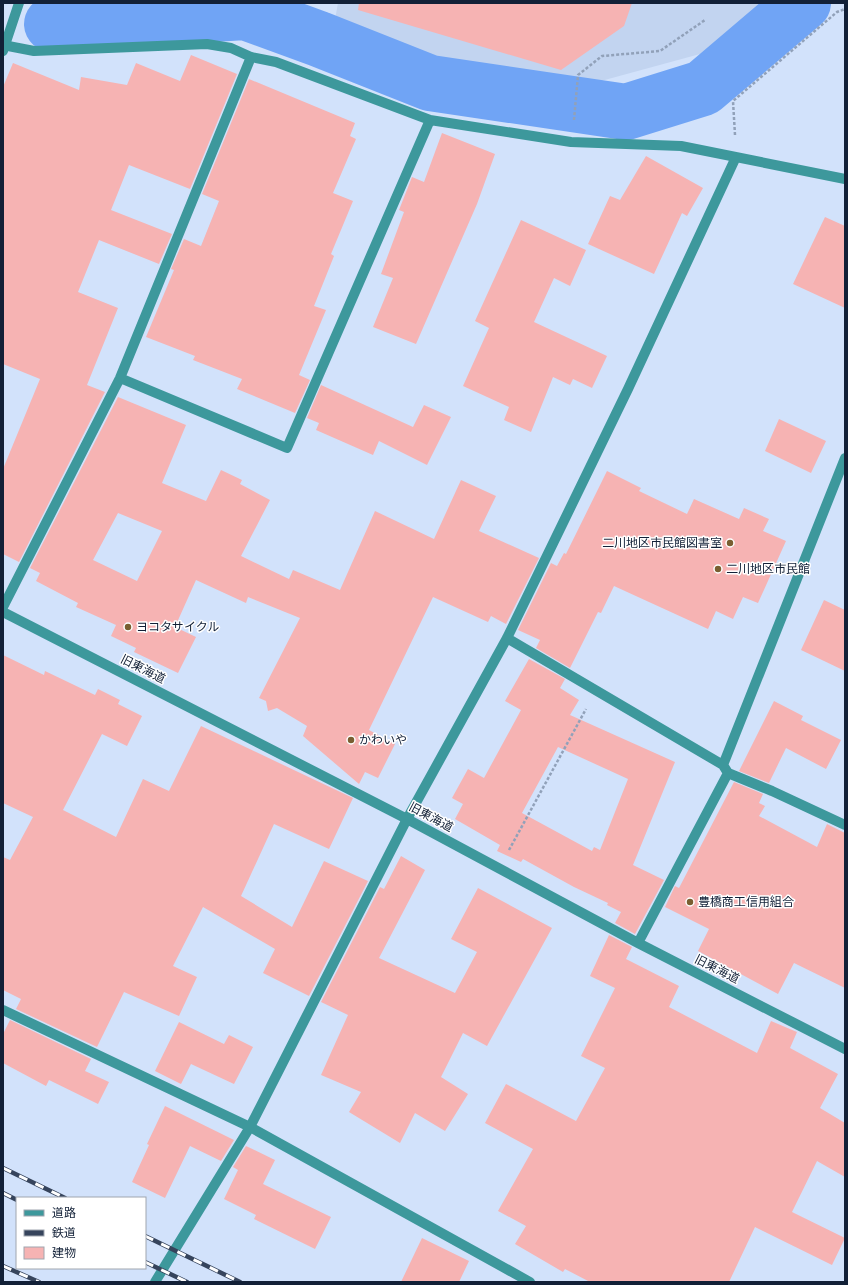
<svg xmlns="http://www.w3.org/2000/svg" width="848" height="1285" font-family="Quicksand,'Noto Sans JP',sans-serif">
<rect width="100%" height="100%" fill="#d2e2fb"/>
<!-- built -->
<path fill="#c2d4f0" d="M338 3H797L722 48 590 84 444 67 334 25Z"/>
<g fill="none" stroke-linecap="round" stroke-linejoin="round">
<!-- stream -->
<path stroke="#70a4f5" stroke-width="9" d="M198 3V14"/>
<!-- river -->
<path stroke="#70a4f5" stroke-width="56" d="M52 24 245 12 319 39 430 83 626 112 703 88 803 3"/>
</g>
<!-- building -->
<path fill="#f6b3b3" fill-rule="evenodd" d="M359 3H632L624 26 561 70 358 10Z
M191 55 237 74 190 189 129 165 111 210 172 234 159 264 99 240 78 292 118 308 87 385 105 392 19 562 3 554V469L40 379 3 364V87L13 63 79 90 81 77 127 85 136 63 180 81Z
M249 79 355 123 350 136 356 139 333 193 353 201 331 254 334 256 314 306 326 310 299 375 310 380 295 413 237 389 242 379 193 360 195 356 146 337 174 270 171 269 184 239 201 246 219 201 202 194Z
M442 133 495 154 477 204 416 344 373 327 393 278 381 274 404 212 399 210 412 177 424 182Z
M646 156 703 188 687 216 682 213 654 274 588 244 610 196 620 200Z
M825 217 845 226V308L793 284Z
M521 220 586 250 570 286 554 278 534 322 607 356 592 388 573 379 570 385 553 377 531 432 504 420 509 407 463 386 489 328 475 321Z
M321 385 413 427 424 405 451 417 427 465 379 441 373 455 316 430 319 423 307 418Z
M118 397 186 425 162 483 206 501 221 470 242 480 240 484 270 500 241 556 289 579 293 570 340 590 375 511 434 539 461 480 496 496 479 531 539 558 506 624 491 616 488 622 433 597 369 730 395 744 378 778 365 772 359 784 303 736 307 726 277 708 268 711 266 701 259 698 300 618 248 597 246 603 196 580 175 627 196 637 178 673 134 652 136 648 111 636 116 625 76 607 78 603 36 581 40 573 30 568ZM118 513 162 531 137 581 93 560Z
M779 419 826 441 811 473 765 451Z
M607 471 641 488 639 491 687 514 694 499 739 519 744 508 769 519 763 531 786 541 758 603 743 597 733 619 716 611 708 629 614 586 601 613 598 612 570 668 536 648 540 640 518 630 551 563 557 566 564 553 566 554Z
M824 600 845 610V671L801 650Z
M3 655 44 675 45 671 95 695 98 689 120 700 118 704 142 716 127 746 102 734 63 810 116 837 143 779 169 791 201 726 353 798 329 849 274 824 241 896 292 927 324 861 368 881 309 996 263 973 275 949 203 907 173 966 197 977 179 1016 124 992 97 1047 16 1009 21 999 3 990V857L10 860 33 817 3 803Z
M529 659 565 679 560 688 579 700 570 715 675 762 633 865 664 880 635 934 615 923 621 912 607 905 608 903 574 887 523 859 521 862 497 851 500 845 455 819 463 804 452 798 468 769 484 778 521 710 505 701ZM558 747 628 779 600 850 594 847 592 851 522 813Z
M774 701 803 716 801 720 841 740 826 769 786 748 769 783 739 771Z
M734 782 763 794 759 803 765 806 759 816 817 847 827 824 845 833V988L794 963 778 994 698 951 709 929 665 907 675 886 679 888Z
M401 856 425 870 379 958 455 993 477 952 451 939 478 888 552 928 487 1046 463 1033 441 1077 468 1094 445 1131 415 1113 400 1143 349 1112 361 1092 321 1075 348 1015 321 1002 380 887 384 889Z
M609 935 632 947 626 959 679 986 669 1007 757 1053 771 1021 797 1032 790 1048 838 1074 820 1108 845 1123V1177L817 1161 792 1212 845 1238 832 1265 755 1227 729 1282H590L565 1269 563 1272 515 1244 526 1226 498 1211 533 1149 485 1123 506 1084 576 1121 605 1068 581 1056 615 988 590 976Z
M10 1020 91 1059 85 1071 109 1082 98 1104 49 1080 46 1086 3 1063V1034Z
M179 1022 224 1044 229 1035 253 1047 234 1084 191 1064 181 1084 155 1071Z
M165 1106 234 1140 221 1161 190 1146 165 1198 132 1182 149 1145 147 1144Z
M246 1146 275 1160 263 1184 331 1217 315 1249 254 1219 256 1215 224 1199 238 1170 233 1167Z
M422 1238 469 1261 459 1282H401Z"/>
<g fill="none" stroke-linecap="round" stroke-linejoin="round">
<!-- path -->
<path stroke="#91a1b9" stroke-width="2.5" stroke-dasharray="3 2" stroke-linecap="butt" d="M574 120 578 75 602 56 660 51 705 20
M735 135 733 101 837 12 845 9
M509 850 586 709"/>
<!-- minor -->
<path stroke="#3d989c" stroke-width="10" d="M3 45 34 51 207 44 231 48 251 57 276 62 430 120 571 142 681 146 845 179
M3 51 19 3
M120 378 287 448 430 120
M3 607 120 378 251 57
M3 612 407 819 638 943 845 1049
M507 638 723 765 728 773 772 791 845 825
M723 765 845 458
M638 943 728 773
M3 1010 250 1127 530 1282
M155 1282 250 1127 407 819 507 638 628 389 736 157"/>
<defs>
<path id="rail" d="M3 1168 65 1198
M3 1193 17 1200
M145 1236 240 1282
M145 1262 187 1282
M3 1266 39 1282"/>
</defs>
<!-- rail casing -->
<use href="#rail" stroke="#36445c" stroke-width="4.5"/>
<!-- rail -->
<use href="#rail" stroke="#fff" stroke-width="3" stroke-dasharray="9" stroke-linecap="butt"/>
</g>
<!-- markers -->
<g fill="#795e31" stroke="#fff" stroke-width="1.5">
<circle cx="730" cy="543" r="4"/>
<circle cx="718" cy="569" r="4"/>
<circle cx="128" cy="627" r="4"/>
<circle cx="351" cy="740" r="4"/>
<circle cx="690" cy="902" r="4"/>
</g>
<g text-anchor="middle" stroke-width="3" stroke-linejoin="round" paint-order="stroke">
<!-- poi labels -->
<g font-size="12" fill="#122037" stroke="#fff" text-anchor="start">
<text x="722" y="547" text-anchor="end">二川地区市民館図書室</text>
<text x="726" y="573">二川地区市民館</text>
<text x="136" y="631">ヨコタサイクル</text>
<text x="359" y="744">かわいや</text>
<text x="698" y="906">豊橋商工信用組合</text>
</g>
<!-- street labels -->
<g font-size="12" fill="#122037" stroke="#fff">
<text transform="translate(143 669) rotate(27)" y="4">旧東海道</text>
<text transform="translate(431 817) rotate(28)" y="4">旧東海道</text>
<text transform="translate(717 969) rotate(27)" y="4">旧東海道</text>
</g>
</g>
<!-- border -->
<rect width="848" height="1285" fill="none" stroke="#122037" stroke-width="8"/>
<!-- legend -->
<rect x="16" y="1197" width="130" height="72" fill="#ffffff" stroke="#a0a6af"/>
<rect x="24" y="1210" width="20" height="6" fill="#3d989c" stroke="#a0a6af"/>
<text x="52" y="1217" font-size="12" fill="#122037">道路</text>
<rect x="24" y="1230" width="20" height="6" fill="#36445c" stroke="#a0a6af"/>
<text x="52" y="1237" font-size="12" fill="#122037">鉄道</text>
<rect x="24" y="1247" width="20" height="12" fill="#f6b3b3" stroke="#a0a6af"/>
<text x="52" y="1257" font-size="12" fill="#122037">建物</text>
</svg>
